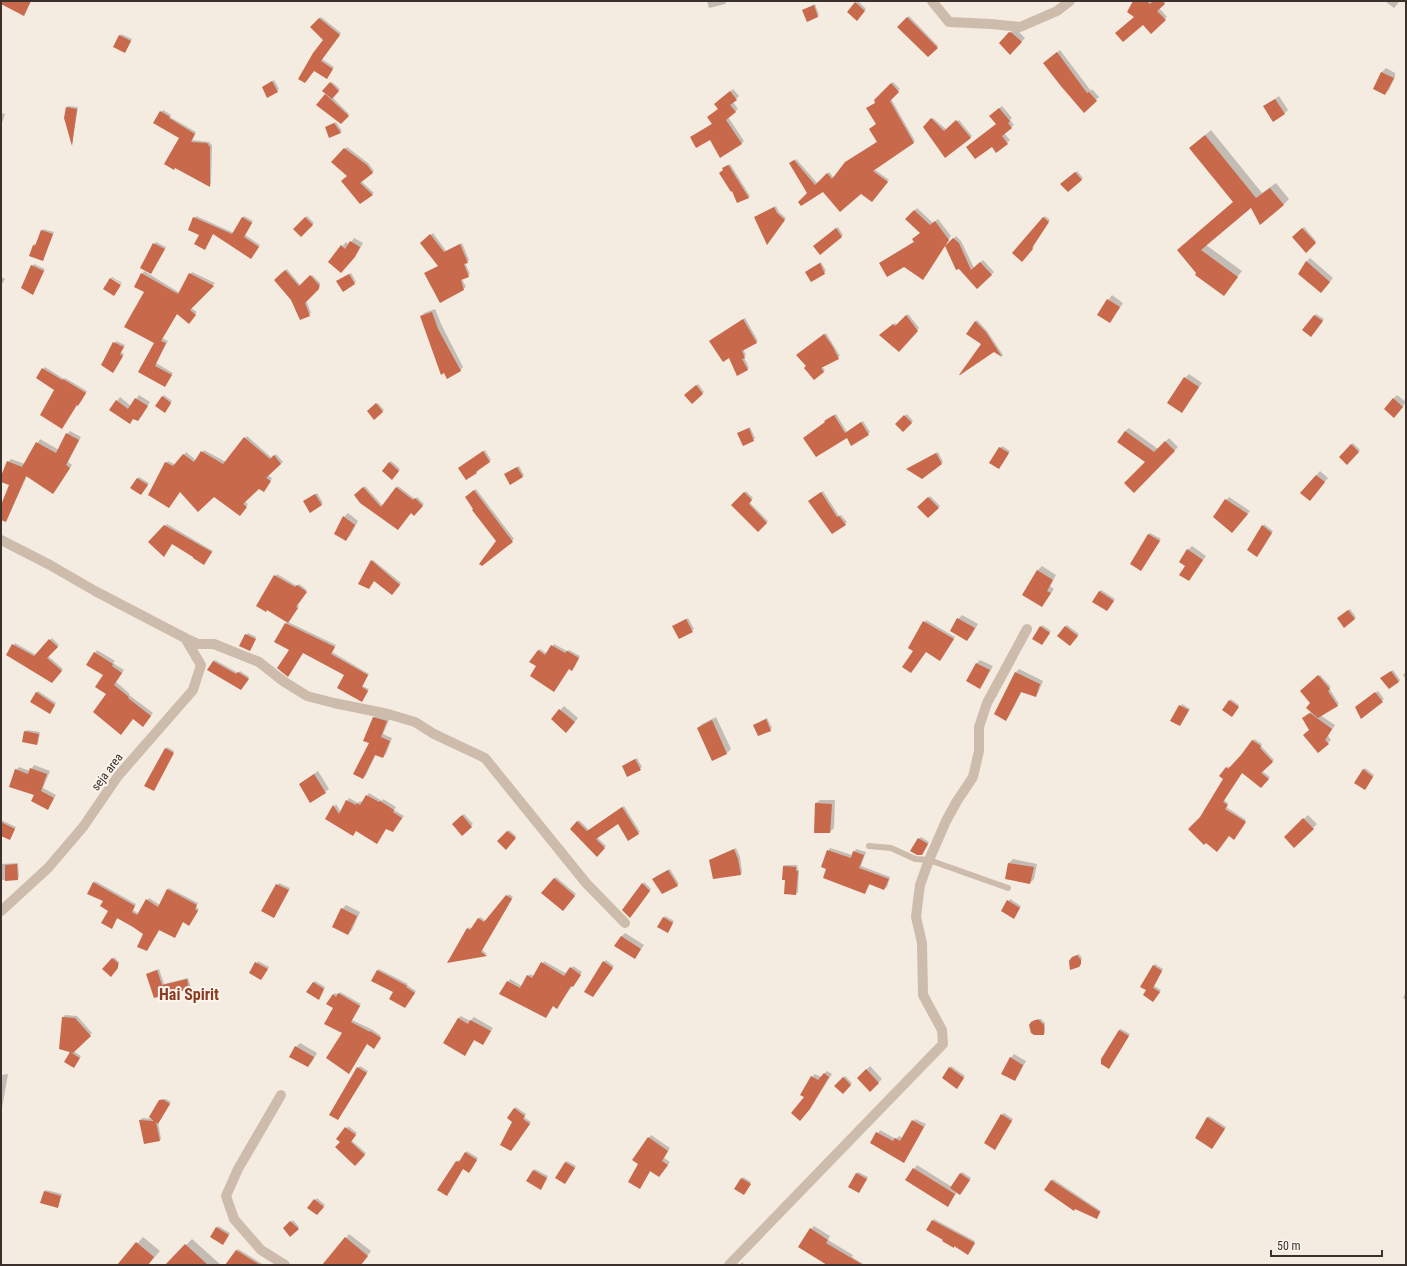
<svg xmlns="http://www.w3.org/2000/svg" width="1407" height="1266" font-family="'Roboto Condensed',sans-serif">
<rect width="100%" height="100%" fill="#f4ebe1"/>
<!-- shadow -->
<path fill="#0003" d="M707 1H726V3L725 4 709 8Z
M858 1 866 9 857 19 848 12Z
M1135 1H1167L1159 8 1167 17 1151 32 1136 17Z
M1387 1H1400L1394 8 1386 2Z
M815 4 819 15 818 16 803 10Z
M909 16 938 46 928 55 898 27Z
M321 17 341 33 322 59 334 67 328 76 314 70 324 40 311 27Z
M1014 29H1016L1025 38 1010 54 1000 43Z
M121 34 132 39 126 50 120 36Z
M1060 50 1091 91 1092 89 1099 97 1084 111 1048 60Z
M1386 68 1395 73V77L1389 90 1385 93 1374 88 1382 72Z
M274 80 279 89 277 91 263 87Z
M332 82 340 89 332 97 349 114 341 123 318 105 327 94 324 91Z
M893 82 900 89 891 99 915 141 874 169 889 180 873 200 861 193 823 191 808 194 792 162 796 159 818 184 829 172 834 178 848 161 878 141 870 129 877 124 876 102 875 100Z
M733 89 739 96 733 102 738 109 728 117 744 141 741 144 710 139 691 137 713 123 719 109 718 101Z
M1279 96 1288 110 1284 114 1265 106Z
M68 106 78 107 72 144 65 117 67 108Z
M1002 106 1012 118 1010 120 1014 125 1004 133 1010 140 997 151V124L993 113Z
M163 110 171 115 170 117 196 132 192 140 209 142 212 145 211 184 209 186 180 138 161 112Z
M1 113 5 114 1 126Z
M933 118 947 130 959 120 972 136 945 156 924 127Z
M336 122 342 131 330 137 326 127Z
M1211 130 1262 193 1276 183 1289 199 1283 205 1251 207 1206 245 1242 271 1224 294 1198 273 1178 250 1234 202 1196 143Z
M347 147 368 163 374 171 361 181 374 193 372 194 348 176 333 162Z
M730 164 750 196 748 198 725 167Z
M1077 171 1083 178 1068 191 1062 184Z
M776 206 779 212 786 218 768 242 755 217Z
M917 208 933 223 938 219 951 236 926 276 904 266 880 263 915 241 921 233 907 219Z
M196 216 234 233 244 216 253 221 245 235 260 245 252 256 213 233 200 235 189 229Z
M307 216 314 223 301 236 294 229Z
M1045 216 1050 220 1032 246 1034 247 1022 260 1014 253Z
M838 227 843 235 820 253 816 245Z
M1304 227 1316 241 1306 252 1293 237Z
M43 229 54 232 43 260 33 245 35 244H37Z
M433 233 446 251 462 243 469 260 465 263 470 274 462 279 466 287 440 302 439 266 423 241Z
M956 236 961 241 974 268 983 260 994 272 978 287 946 246Z
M354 238 363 243 358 252 345 268 329 261 346 242 349 245Z
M156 242 166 247 151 273 141 267Z
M1310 258 1333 278 1325 288 1306 262Z
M821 262 826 271 812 281 808 270Z
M34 264 45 269 33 293 32 266Z
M287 269 301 286 312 275 320 283V287L306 300 311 313 300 319 292 299 276 278Z
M144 271 180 293 192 272 215 283 191 308 197 312 190 321 177 313 162 338 168 341 156 363 173 373 166 384 140 372 155 343 146 292 135 286Z
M351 273 356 282 343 290 339 280Z
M1 277 5 279 1 286Z
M112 277 122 283 121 284 111 278Z
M1112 295 1123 303 1110 322 1098 315Z
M435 309 442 326 463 367 460 371 421 317 424 313Z
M908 314 919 328 899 351 881 335 895 323 897 325Z
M1316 314 1324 319 1313 334 1304 330Z
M745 318 758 341 743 349 746 355 744 357 749 368 747 370 729 356 712 339Z
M977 320 987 331 1003 355 1002 356 983 343 975 322Z
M826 333 840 356 822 367 825 370 823 372 807 366 799 353Z
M116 341 125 345 121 352 124 354 115 370 102 365Z
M45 367 64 379 65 378 87 391 80 403 56 390 37 378Z
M1189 374 1202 383 1182 412 1185 378Z
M698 384 704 392 692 402 685 395Z
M139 395 150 402 141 417 138 420 134 418 130 423 117 401 120 397 131 406Z
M164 395 172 401 166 410 162 397Z
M1397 395 1406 402 1398 413 1393 399Z
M378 403 384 410 374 418 368 411Z
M836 414 847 432 863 421 870 432 868 434 847 437 826 422 827 419Z
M907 414 913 421 903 431 896 424Z
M750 427 755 438 753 440 740 432Z
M1129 428 1158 449 1169 438 1178 447 1134 492 1146 462 1125 431Z
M70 431 81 437 68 462 72 465 56 490 53 493 27 476 8 517 5 520 1 518V508L11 485 1 480 8 462 11 459 25 464 40 439 59 450 67 434Z
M247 436 272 458 276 454 283 462 267 475 272 478 266 488H259L244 501 248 504 241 513 214 496 180 491 169 507 166 463 168 461 176 465 186 452 197 461 204 450 226 462Z
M1353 443 1360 450 1347 464 1340 457Z
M1002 446 1010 451 1001 466 1000 448Z
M485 450 491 460 477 470 478 471 476 472 461 466Z
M938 452 943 462 941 463 909 468Z
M391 461 400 469 394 477 383 471Z
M519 466 524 475 523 476 507 473Z
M1320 471 1328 478 1314 496 1302 493Z
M139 477 149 483 143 492 132 488Z
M365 486 383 506 398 486 415 499 417 497 424 504 414 515 411 512 399 527 355 495Z
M476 489 514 539 482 565 497 541 475 509 468 495Z
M746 491 753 498 749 502 768 521 758 531 733 505Z
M823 491 839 516 841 515 847 522 845 524 811 499Z
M317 493 323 503 321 504 306 500Z
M930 496 940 506 928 517 919 507Z
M1229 497 1250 511 1235 529 1226 500Z
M348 513 358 521 350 536 346 539 344 517Z
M167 524 213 551 205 562 172 543 150 542Z
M1264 524 1273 531 1259 554 1263 526Z
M1150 533 1161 539 1142 568 1149 534Z
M1192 546 1206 556 1189 580 1186 566 1188 550Z
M373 560 401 583 392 594 375 580 369 588 372 561Z
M1042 566 1056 575 1050 586 1054 589 1042 606 1023 594 1038 570Z
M277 574 297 586 299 584 307 590 297 605 299 606 290 620 288 622 336 645 332 652 369 674 362 686 369 689 363 699 345 675 303 652 290 650 286 624 288 621 267 609 257 605Z
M1101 590 1115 599 1109 608 1099 592Z
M1350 609 1356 617 1354 619 1340 617Z
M962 615 978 624 971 636 967 640 958 619Z
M688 618 694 629 679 638 675 625Z
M926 620 955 637 942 658 926 651 914 650 909 647Z
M1042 625 1051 631 1042 644 1041 627Z
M1067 625 1079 634 1071 643 1058 636Z
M248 633 256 637 251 648 246 635Z
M52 638 59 645 48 656 63 669 52 681 8 654 15 643 36 655Z
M554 644 567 651 569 650 580 656 574 668 537 666 538 651 540 649 547 654Z
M97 650 115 661 113 663 124 670 116 682 130 694 129 695 153 713 143 726 133 718 107 694 104 675 95 653Z
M215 660 238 673 240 671 249 677 241 689 213 661Z
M980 660 993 666 983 684 979 688 977 663Z
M1019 669 1043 681 1038 693 1035 696 1022 691 1009 716 1006 719 995 714 1016 672Z
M1393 670 1400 680 1399 682 1383 677Z
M1406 672V679L1403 675Z
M1320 675 1331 687 1329 688 1339 704 1320 715 1335 725 1328 736 1331 740 1328 743 1310 729 1306 715 1313 711 1311 703 1301 691Z
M38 691 56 703 51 711 36 693Z
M1378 691 1384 699 1361 718 1358 705Z
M1231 699 1239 705 1233 714 1230 701Z
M1182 704 1190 709 1181 724 1171 720Z
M564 706 578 718 570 728 552 719Z
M377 715 390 718 383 734 392 738 386 754 383 757 376 754 366 775 363 778 370 742 373 718Z
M716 717 731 749 727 753 712 760 698 728 702 724Z
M767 718 772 728 770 730 756 724Z
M27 730 40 732 38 743 36 744 25 732Z
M1254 739 1262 744 1261 746 1274 760 1262 771 1270 777 1263 785 1242 772 1224 800 1228 803 1226 807 1246 820 1235 837 1201 818 1224 779 1227 768 1228 766 1230 768 1242 756Z
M167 747 174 751 154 790 166 749Z
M637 758 642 767 628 776 625 765Z
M34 765 50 771 43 788 56 795 48 808 16 770 19 767 30 771Z
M1365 768 1374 775 1367 787 1363 770Z
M318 771 329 789 325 792 300 784Z
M369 793 382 801 383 799 396 807 394 810 404 816 393 831 386 828 356 830 326 819 336 804 341 812 349 798 358 803 360 801 363 803Z
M820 800H835L834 828 830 832 816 803Z
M624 806 640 832 638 833 618 822 597 837 606 846 597 855 571 829 579 820 589 830Z
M464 814 473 824 462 834 453 824Z
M1308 815 1317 824 1294 846 1285 837Z
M1 820 16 827 10 838 1 835Z
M509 830 516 836 506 848 498 841Z
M921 837 929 842 922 854 919 839Z
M736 848 740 857 742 872 741 874 710 860Z
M830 848 852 855 856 849 866 852 861 866 890 877 887 887 884 889 870 884 865 893 827 868 828 851Z
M1013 859 1037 864 1034 879 1030 883 1009 863Z
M18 863 19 877 17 879 1 880V864Z
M785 865H797L798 870H799L798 892 796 894 786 880 784 866Z
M670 869 679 884 677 885 655 877Z
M556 877 576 894 564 908 542 893Z
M95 881 136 904 133 910 139 914 149 898 160 905 169 888 198 903 196 907 199 909 189 925 183 921 160 929 147 950 144 934 118 917 113 926 105 900 89 893Z
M644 882 651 889 632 915 643 884Z
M279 883 290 888 274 917 262 910Z
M509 894 513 897 481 949 487 954 449 961 468 929 469 927 472 929 480 917 486 921Z
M1010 899 1021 906 1015 916 1002 910Z
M346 905 360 912 352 930 348 934 342 909Z
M665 916 674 921 669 930 658 927Z
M625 933 644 945 635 958 621 937Z
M1079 954 1082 958 1080 964 1072 958Z
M114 957 119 962V965L111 975 104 969Z
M606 960 614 966 594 994 604 962Z
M258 961 269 967 263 977 251 973Z
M544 961 567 974 573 966 582 972 559 1005H553L546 1017 501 994 510 979 522 986 528 976 530 974 534 976Z
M1155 964 1163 969 1154 986 1161 990 1155 999 1147 990 1153 966Z
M159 969 164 984 188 978 191 987 189 989 154 997 149 973Z
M379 969 408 984 407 985 416 991 405 1007 378 970Z
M315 981 325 987 320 997 307 992Z
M340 992 361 1004 352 1020 373 1030 381 1036 375 1046 343 1033 334 1008 333 995 335 993 338 995Z
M1406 992V1000L1403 998Z
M65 1015 77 1016 92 1033 73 1051 81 1056 75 1065 70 1053 72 1051 60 1049 63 1017Z
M461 1016 470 1021 474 1017 493 1028 483 1044 475 1039 465 1054 458 1018Z
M1037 1019H1041L1045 1023V1033L1043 1034 1032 1023Z
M1121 1029 1130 1034 1109 1068 1119 1030Z
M300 1043 317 1053 312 1062 308 1066 296 1047Z
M1014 1054 1026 1061 1018 1076 1014 1080 1011 1058Z
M360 1066 368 1071 339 1117 358 1068Z
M870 1066 882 1079 870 1091 858 1078Z
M951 1066 965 1076 958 1086 950 1068Z
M827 1071 832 1074 813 1104 803 1116 805 1097 812 1077 815 1074 821 1077Z
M8 1074 2 1108 1 1110V1075Z
M845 1076 852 1083 843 1092 835 1086Z
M161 1099H166L171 1102 158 1122 161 1139 159 1140 145 1143 140 1120 142 1118 154 1119 160 1101Z
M516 1107 526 1114 524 1117 531 1122 513 1148 514 1109Z
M1004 1113 1013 1119 995 1148 1002 1115Z
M1209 1116 1226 1127 1212 1148 1208 1117Z
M915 1119 926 1124 904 1161 872 1143 880 1130 896 1139 899 1136 903 1138Z
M348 1126 357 1133 351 1140 366 1153 355 1165 341 1142Z
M651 1135 670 1148 664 1158 670 1162 662 1173 651 1170 642 1185 639 1164 649 1138Z
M467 1151 478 1158 471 1170 457 1161 459 1160 461 1161Z
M567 1161 576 1166 567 1181 565 1163Z
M917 1165 952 1187 962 1172 971 1178 961 1192H957L948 1206 907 1180Z
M535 1169 548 1176 542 1187 527 1181Z
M858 1172 868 1177 860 1190 849 1186Z
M743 1177 751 1182 745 1192 742 1179Z
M1053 1179 1101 1211 1098 1216 1051 1181Z
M46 1190 62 1194 58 1206 44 1192Z
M317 1198 325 1205 317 1214 308 1208Z
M934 1219 975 1241 970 1252 933 1221Z
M293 1220 299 1227 290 1235 284 1228Z
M218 1226 230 1233 224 1242 217 1227Z
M814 1226 830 1236 828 1240 853 1255 852 1257 865 1265H829L811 1229Z
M349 1234 371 1251 360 1265H333L346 1238Z
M143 1237 160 1251 148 1265H119Z
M192 1239 221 1265H178L172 1260Z
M238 1249 264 1265H240L236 1251Z
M742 1262 745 1265H739L741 1264Z"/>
<!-- building -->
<path fill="#c8694b" d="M1 1H31L24 16 1 4Z
M1133 1H1147L1150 4 1153 1H1162L1165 4 1157 11 1166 20 1151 34 1143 25 1123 42 1115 33 1134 17 1127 12Z
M855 2 865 11 857 21 847 12Z
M814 5 818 17 807 22 802 10Z
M907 17 938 48 928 57 897 27Z
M319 18 340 35 321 61 333 69 327 79 314 71 305 83 298 79 313 53 323 40 310 27Z
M1009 32 1012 33 1022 42 1010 55 999 43Z
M119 35 131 41 125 53 113 47Z
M1057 52 1087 93 1089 92 1097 101 1084 113 1060 85 1043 63Z
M1381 72 1394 78 1385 95 1373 89Z
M272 81 278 92 267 98 262 87Z
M330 82 339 91 332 99 322 91Z
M891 83 899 92 890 101 914 143 873 171 888 182 872 202 861 194 840 212 823 192 801 206 798 202 807 193 789 163 794 160 815 185 827 173 832 179 845 162 877 142 869 129 876 124 866 108 875 103 874 100Z
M730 91 737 100 730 105 736 112 726 120 742 144 720 158 710 140 696 148 690 137 712 124 707 117 718 109 714 104Z
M325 94 349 116 341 124 316 105Z
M1275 99 1285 114 1273 122 1263 106Z
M66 107 77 109 72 146 64 118Z
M999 108 1010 121 1008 123 1012 128 1002 136 1008 144 996 153 992 147 975 159 966 147 996 124 989 116Z
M160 111 170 117 169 118 195 134 191 142 207 143 210 147V187L175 168 174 170 164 164 179 138 153 123Z
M931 118 944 131 956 120 971 138 945 158 923 127Z
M334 123 341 133 329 138 325 127Z
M1205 135 1256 198 1270 188 1284 205 1260 225 1251 208 1201 250 1238 277 1224 296 1195 275 1196 273 1177 250 1233 202 1189 148Z
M344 148 367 165 373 173 360 183 373 195 360 204 341 181 347 176 331 162Z
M728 165 729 166 749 198 737 203 732 191 731 192 719 173 723 170 722 168Z
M1075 172 1082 180 1068 192 1060 184Z
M774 207 777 213 785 220 767 245 754 217Z
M914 210 930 225 935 221 949 240 945 246 953 238 959 243 971 270 980 262 992 275 977 289 959 269 956 270 945 246 923 280 904 267 887 277 879 263 914 242 912 239 920 233 905 219Z
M193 217 232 234 242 217 252 223 244 237 259 247 251 259 213 234 205 250 194 244 199 235 188 230Z
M305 217 313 225 301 237 293 229Z
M1043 217 1049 222 1032 248 1033 249 1022 262 1012 253Z
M836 228 842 237 820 255 813 246Z
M1302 228 1316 243 1306 253 1292 237Z
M41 230 53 234 43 261 29 256 33 245 35 246Z
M430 234 444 252 460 244 468 263 464 264 469 277 461 280 464 290 440 303 424 273 438 266 420 243Z
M350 241 360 247 355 257 341 273 328 262 341 245 345 249Z
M153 243 165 249 151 274 140 268Z
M1306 261 1330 282 1321 293 1298 274Z
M820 263 825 274 811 282 805 272Z
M31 265 44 271 33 295 21 288Z
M285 270 299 286 310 275 319 285V289L305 303 310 316 300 320 291 300 274 280Z
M141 273 178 294 189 273 214 286 190 310 196 315 189 324 177 314 161 341 166 343 155 366 172 375 165 387 138 372 154 343 124 327 144 292 134 287Z
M349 274 355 284 343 292 336 281Z
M110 278 121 285 114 296 103 289Z
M1107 299 1120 307 1110 323 1097 315Z
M432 312 438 329 461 371 447 379 444 373 441 375 420 316Z
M906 315 918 331 899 352 879 335 893 324 895 326Z
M1314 315 1323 321 1311 337 1302 330Z
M743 319 757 343 742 351 745 358 742 359 748 370 737 376 729 358 723 362 709 341Z
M975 321 986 332 1002 357 994 352 960 375H959L981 344 966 334Z
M824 334 833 347 839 359 821 368 824 372 814 380 804 368 806 366 796 355Z
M113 342 124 347 120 354 123 356 113 373 101 365Z
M42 368 62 380 63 379 86 393 78 406 77 405 62 429 40 415 54 390 36 378Z
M1184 377 1199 387 1182 413 1167 403Z
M696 385 703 394 692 404 684 395Z
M162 396 171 403 165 413 155 406Z
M135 398 148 406 138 421 133 419 130 424 109 410 116 400 128 409Z
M1393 398 1403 407 1394 418 1384 409Z
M376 403 383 412 374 420 367 411Z
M834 415 845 433 861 422 869 435 851 446 847 438 816 457 803 438 825 422 824 421Z
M904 415 912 423 903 432 895 424Z
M749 428 754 441 743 446 737 433Z
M1125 431 1154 452 1165 441 1175 451 1134 493 1124 483 1145 462 1117 442Z
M66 433 79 440 66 465 70 468 53 494 26 476 6 522 1 520V505L9 485 1 482V476L7 461 22 467 36 442 56 453Z
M244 437 270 459 274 455 281 464 266 478 271 481 264 492 259 489 243 504 247 507 240 516 214 497 198 512 180 492 169 508 148 495 165 462 173 466 183 454 194 462 201 451 223 464Z
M1351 444 1359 452 1347 465 1339 457Z
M999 447 1009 453 999 469 989 463Z
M483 451 490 462 476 472 477 473 466 480 458 468Z
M936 453 942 464 922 479 906 469Z
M389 462 399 471 392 480 382 471Z
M517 467 523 477 510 485 504 474Z
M1316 475 1325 482 1310 501 1300 493Z
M137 478 148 485 141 495 130 488Z
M363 487 381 507 396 487 413 500 415 498 423 506 414 516 411 513 398 530 360 503 354 495Z
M474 490 513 542 482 566 479 564 496 541 472 510 473 509 465 497Z
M744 492 752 500 749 504 767 523 758 532 731 505Z
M821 492 837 517 839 516 846 525 832 534 808 501Z
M315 494 322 505 310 513 303 501Z
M928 497 939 508 928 518 917 507Z
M1225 499 1248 514 1232 533 1213 517Z
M343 516 355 525 346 541 334 534Z
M164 525 212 552 204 565 193 558V557L172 544 164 557 148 542Z
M1262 525 1272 533 1257 557 1247 550Z
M1148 534 1160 541 1141 571 1130 564Z
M1187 549 1203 560 1189 581 1179 575 1185 566 1179 562Z
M371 560 400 585 392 595 374 581 369 589 358 584Z
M1037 570 1053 580 1047 591 1051 593 1042 607 1022 595Z
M274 575 295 587 297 585 307 592 296 607 298 608 288 623 267 610 266 612 256 606Z
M1099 591 1114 601 1107 611 1092 602Z
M1348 610 1355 619 1344 628 1337 618Z
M957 618 975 628 967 641 950 631Z
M686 619 693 632 679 639 672 626Z
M923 621 954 639 940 661 926 652 911 673 902 667 913 651 908 648Z
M285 623 335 647 331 654 368 675 362 687 368 691 362 702 337 688 344 675 303 653 288 677 277 668 289 650 274 642Z
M1040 626 1050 633 1042 645 1032 639Z
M1065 626 1078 636 1070 646 1057 636Z
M245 634 256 639 250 651 239 646Z
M49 639 58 647 47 658 62 671 52 683 6 655 12 644 34 656Z
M551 645 565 653 567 651 579 658 572 671 569 669 554 692 530 676 536 666 529 662 538 650 545 655Z
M94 652 113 664 112 666 122 673 114 685 129 697 128 698 151 716 143 727 133 719 121 735 93 712 106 694 95 687 103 675 86 665Z
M213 661 236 674 238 672 249 679 241 690 207 670Z
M976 663 990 670 980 689 966 681Z
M1391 671 1399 682 1389 689 1380 678Z
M1015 672 1040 684 1036 697 1021 692 1006 721 994 714Z
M1318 675 1330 689 1328 691 1338 706 1318 718 1306 708 1310 703 1300 691Z
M36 692 55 705 50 714 30 702Z
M1375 692 1383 702 1361 719 1355 707Z
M1229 700 1239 707 1232 717 1222 710Z
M1179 705 1189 710 1180 726 1170 721Z
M559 709 575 722 566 733 551 719Z
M1310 713 1332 729 1325 740 1329 744 1318 753 1303 735 1309 730 1302 718Z
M373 717 387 721 381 737 390 741 383 758 375 755 363 779 353 774 369 743 363 741Z
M766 719 771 731 758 736 753 725Z
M712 720 727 754 712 761 697 728Z
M24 731 39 734 37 745 22 742Z
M1252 740 1261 746 1260 748 1273 762 1261 773 1269 779 1261 788 1242 773 1223 802 1228 805 1225 809 1246 822 1234 840 1229 836 1217 852 1206 843 1204 845 1188 829 1200 817 1223 779 1219 776 1226 767 1228 769 1241 755Z
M165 748 174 753 154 791 144 786Z
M635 759 641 770 627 777 622 766Z
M30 768 47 774 41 791 54 798 48 810 31 801 34 795 9 787 15 769 28 774Z
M1363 769 1373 777 1365 790 1354 783Z
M314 774 326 793 310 803 299 784Z
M366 795 379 802 380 801 394 810 393 812 402 818 393 832 386 829 377 844 356 831 353 836 325 819 333 805 339 814 346 800 356 805 357 803 360 805Z
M815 803 832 804 830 833H814Z
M622 807 639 834 628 841 618 824 596 839 605 848 597 857 570 829 577 821 587 831Z
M462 815 472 827 462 836 452 824Z
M1303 818 1314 829 1294 848 1284 837Z
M1 822 15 829 10 840 1 836Z
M507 831 516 838 506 850 497 841Z
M918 838 928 844 922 855H917L910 851Z
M734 849 738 859 741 875 713 879 709 860Z
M827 850 851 858 853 851 864 855 859 868 889 879 884 890 869 884 865 894 823 878 826 869 821 867Z
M1008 863 1034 867 1030 884 1005 879Z
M17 864 18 880 5 881V865Z
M783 866 796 867V871H798L796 895 784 894 785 880H782Z
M668 870 678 886 662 894 652 879Z
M554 878 575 896 563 911 541 893Z
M93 882 135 906 132 912 137 915 146 899 158 907 167 889 197 905 195 909 198 911 189 926 183 922 175 938 159 930 147 951 137 947 143 934 133 927 117 918 112 929 101 923 108 911 100 906 103 901 87 894Z
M642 883 650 891 630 918 622 910Z
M276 884 289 890 274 918 261 911Z
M506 895 512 899 481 952 487 956 447 963 467 928 470 930 478 918 484 922Z
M1007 900 1020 908 1014 919 1001 911Z
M341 908 357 916 348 935 332 927Z
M663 917 673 923 668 933 657 927Z
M621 936 641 949 635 959 614 946Z
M1077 955 1081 960V964L1079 967 1070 970 1069 961 1072 957Z
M112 958 118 963V968L111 977 102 969Z
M603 961 613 968 593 997 584 992Z
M255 962 268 969 261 980 249 973Z
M541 962 564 976 570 967 581 975 573 987 571 986 557 1009 553 1006 546 1018 499 994 507 981 520 988 527 975 532 978Z
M1153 965 1162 971 1153 988 1160 992 1153 1002 1143 995 1146 990 1140 987Z
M157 970 162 985 187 979 189 989 154 998 146 974Z
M377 970 407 986 406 987 415 993 405 1008 389 999 393 992 371 981Z
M313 982 324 989 319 1000 306 992Z
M338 993 360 1006 351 1022 370 1032V1031L381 1038 374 1049 367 1044 349 1074 326 1058 342 1033 324 1024 333 1008 326 1004 333 994 336 997Z
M62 1017 75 1018 91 1036 73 1053 59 1049Z
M458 1018 468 1024 470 1020 491 1031 483 1045 474 1040 465 1056 443 1043Z
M1035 1020H1039L1044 1025V1035H1034L1031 1033 1029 1025 1031 1022Z
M1119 1030 1129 1036 1109 1069 1101 1064V1059Z
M295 1046 314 1057 308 1067 289 1057Z
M70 1052 80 1058 74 1068 64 1062Z
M1010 1057 1023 1065 1015 1081 1001 1074Z
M357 1067 367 1073 338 1120 329 1115Z
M949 1067 964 1078 957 1089 942 1078Z
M866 1069 879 1083 870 1092 857 1078Z
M824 1073 829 1077 810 1109 800 1121 791 1113 804 1097 800 1095 811 1076 818 1080Z
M843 1077 851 1085 843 1094 834 1086Z
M159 1100H164L170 1104 158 1124 156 1122 160 1141 144 1144 139 1120 154 1121 149 1117Z
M514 1108 525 1116 523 1119 530 1124 511 1151 500 1145 512 1122 507 1118Z
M1001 1114 1012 1121 995 1150 984 1143Z
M1207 1117 1225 1129 1212 1149 1195 1138Z
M912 1120 924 1127 904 1163 870 1143 876 1132 893 1141 895 1138 900 1141Z
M345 1127 356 1135 351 1142 365 1155 355 1166 335 1147 340 1142 336 1139Z
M648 1137 668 1151 662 1161 668 1165 659 1177 650 1171 640 1189 628 1182 638 1164 632 1160Z
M465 1152 477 1160 469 1173 463 1169 447 1196 437 1190 456 1161 459 1162Z
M565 1162 575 1168 565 1184 555 1178Z
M913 1168 955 1194 948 1207 905 1180Z
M533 1170 547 1178 541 1190 526 1181Z
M856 1173 867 1179 859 1193 848 1187Z
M960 1173 970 1180 960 1195 950 1188Z
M741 1178 751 1184 744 1195 734 1189Z
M1051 1180 1100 1212 1097 1219 1075 1209 1074 1211 1044 1190Z
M44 1191 61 1196 58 1208 40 1203Z
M314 1199 324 1207 317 1215 307 1208Z
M932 1220 975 1243 968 1255 954 1246V1248L942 1241 943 1240 926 1230Z
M290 1221 299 1229 290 1237 283 1228Z
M216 1227 229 1235 223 1245 210 1237Z
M810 1228 828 1240 826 1243 863 1265H827L798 1247Z
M345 1237 368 1256 361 1265H322Z
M136 1242 154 1257 148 1265H117Z
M185 1244 208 1265H165Z
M236 1250 260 1265H225Z"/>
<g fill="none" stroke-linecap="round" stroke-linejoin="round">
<!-- service -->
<path stroke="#cdbbac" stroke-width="6" d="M869 846 891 848 915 859 929 860 1008 888"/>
<!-- minor -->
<path stroke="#cdbbac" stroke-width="10" d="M932 1 949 22 991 24 1020 27 1057 11 1070 1
M1 540 50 565 95 591 185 638 198 644H214L259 662 283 681 307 696 334 703 388 714 415 722 434 734 485 758 586 883 625 923
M1 911 48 868 83 827 118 776 193 690 201 665 185 638
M281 1095 238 1169 226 1196 234 1219 261 1250 285 1265
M729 1265 943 1044 942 1030 923 995 922 943 916 917 920 885 929 860 946 821 957 801 973 777 979 751V727L987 703 1027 629"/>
</g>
<g text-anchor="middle" stroke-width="4" stroke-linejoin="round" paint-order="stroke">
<!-- street labels -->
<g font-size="12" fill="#3b302b" stroke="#fbf5ee">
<text transform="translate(107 772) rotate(-53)" y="4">seja area</text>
</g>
<!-- district labels -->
<g font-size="16" font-weight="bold" fill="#8c3b22" stroke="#fbf5ee">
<text x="189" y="1000">Hai Spirit</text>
</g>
</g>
<!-- border -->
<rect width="1407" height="1266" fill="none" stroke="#3b302b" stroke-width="4"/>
<!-- scale -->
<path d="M1271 1250v6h111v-6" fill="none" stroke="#3b302b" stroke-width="2"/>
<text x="1277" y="1250" font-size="12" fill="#3b302b" stroke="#fbf5ee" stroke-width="3" paint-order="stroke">50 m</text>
</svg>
